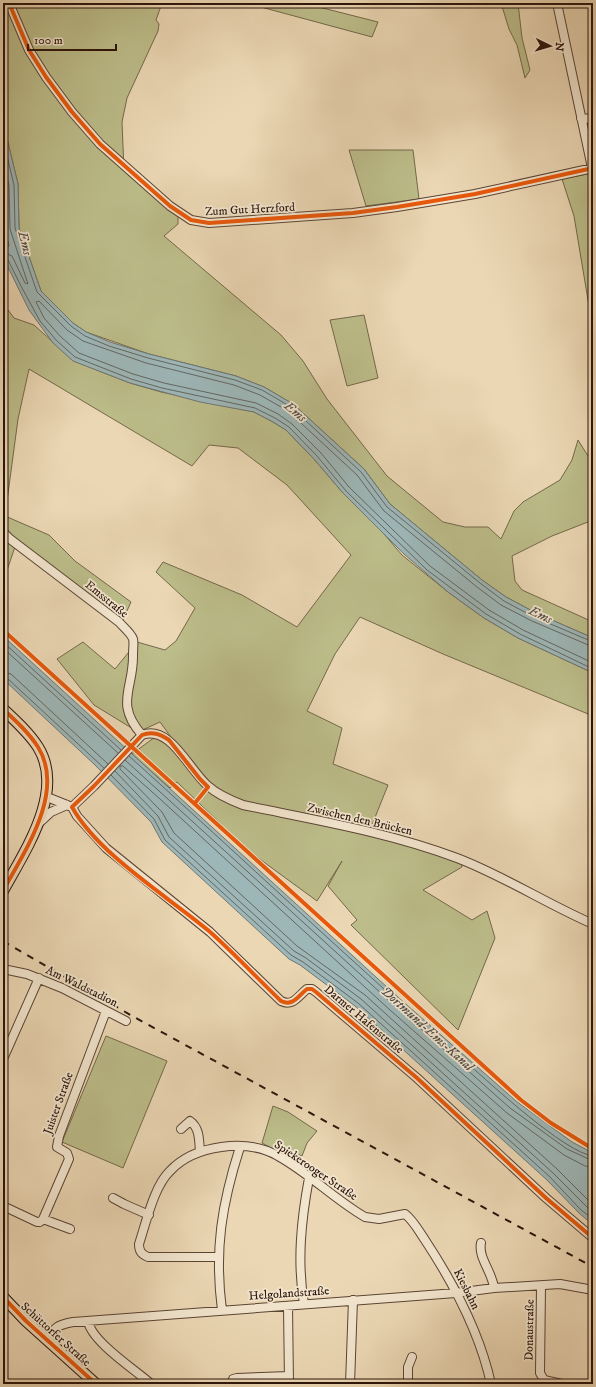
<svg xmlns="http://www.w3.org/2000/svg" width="596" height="1387" font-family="'IM FELL DW Pica',serif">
<rect width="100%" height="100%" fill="#ebd7b4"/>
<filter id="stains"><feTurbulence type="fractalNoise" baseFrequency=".005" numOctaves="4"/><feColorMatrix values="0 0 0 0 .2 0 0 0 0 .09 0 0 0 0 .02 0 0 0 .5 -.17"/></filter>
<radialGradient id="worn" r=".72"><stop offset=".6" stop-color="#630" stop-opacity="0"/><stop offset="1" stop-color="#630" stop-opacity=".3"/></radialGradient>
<!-- green -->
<path fill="#bcbd8a" stroke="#74684a" d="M3 3H162L156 20 159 24 158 31 127 98 122 122 124 171 165 207 178 216V224L164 236 281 335 303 361 327 399 387 476 443 522 465 527H488L501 539 514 511 523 502 560 480 572 460 578 440 593 464V520L552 536 512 556 515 581 522 590 593 622V638L536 613 506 597 482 580 390 504 364 469 293 404 264 387 236 376 149 354 86 332 73 323 41 291 19 228 18 184 3 122Z
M246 3H303L378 22 372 37Z
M501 3H518L522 38 530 70 525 78 517 45 509 29Z
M349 150H413L419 199 366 206Z
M587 174 591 176 593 196 592 324 574 216 562 179Z
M3 303 14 318 34 325 74 361 130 383 161 392 254 412 273 422 286 430 314 459 343 493 384 534 402 555 448 592 484 618 518 638 593 673V716L443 654 360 617 335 654 307 711 342 728 333 764 388 785 372 825 365 833 461 862 462 867 423 890 472 920 487 911 495 938 458 1030 351 925 357 920 328 886 342 861 317 901 250 852 177 782 170 788 132 754 155 737 166 742 189 762 160 722 138 732 94 705 57 659 83 642 115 669 137 642 165 650 176 641 195 608 156 572 163 562 242 595 297 627 351 555 287 485 238 448 209 445 192 466 29 369 18 419 5 516 49 535 75 561 131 602 122 622 16 544 3 582Z
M364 315 378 378 347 386 330 320Z
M106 1036 167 1061 123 1168 62 1142Z
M273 1106 288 1112 317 1131 307 1143 302 1156 287 1150 281 1153 262 1143Z"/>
<!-- water -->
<path fill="#9db7b8" stroke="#6f7673" d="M3 122 18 184 19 228 41 291 73 323 86 332 110 342 149 354 236 376 264 387 293 404 364 469 390 504 482 580 506 597 536 613 593 638V673L518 638 484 618 448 592 404 554 343 493 314 459 286 430 273 422 254 412 200 402 130 383 73 361 53 343 29 310 3 257Z
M3 636 400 999 516 1101 572 1142 593 1153V1225L579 1213 547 1180 355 1006 300 965 289 959 162 842 151 822 95 765 3 679Z"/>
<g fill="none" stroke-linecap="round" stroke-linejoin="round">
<!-- shore -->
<path stroke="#646662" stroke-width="1" d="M3 139 14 185 15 228 37 292 71 326 85 336 109 346 148 358 235 380 262 390 291 407 361 472 387 507 480 583 504 601 534 617 593 642
M3 161 9 185 10 229 28 284 25 283 12 256 3 252
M3 196 4 229 9 245 8 247 3 246
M3 258 8 260 22 288 40 321 56 340 75 357 131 379 162 388 255 408 275 418 289 427 317 456 346 491 427 570 486 614 520 634 593 669
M3 642 121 750
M593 647 532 621 501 605 477 587 384 511 357 475 288 411 260 395 234 385 146 363 83 341 67 330 39 301 36 302 44 318 60 336 79 353 133 374 164 383 256 403 278 414 292 424 321 453 349 487 430 566 489 610 523 630 593 663
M3 648 118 753
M3 672 11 674 108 764
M3 677 7 678 104 768
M129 756C242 858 353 963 467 1063 491 1084 565 1153 593 1156
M125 760 394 1005 510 1108 567 1149 593 1161
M115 771 158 816 169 837 294 951 306 958 361 999 553 1173 593 1213
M111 775 154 819 165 840 291 955 303 962 358 1003 550 1177 581 1210 593 1219
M593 1167 585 1166 564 1155 507 1113 390 1010 160 799 123 766H120V769L162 812 174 833 297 946 365 995 557 1169 593 1205"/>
<defs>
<path id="minor" d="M9 3 29 50 46 77 72 112 100 144 170 206 191 220 209 223 353 213 397 207 475 194 593 168
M557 3 592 168
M581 118 593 119
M3 532 10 539 119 622C123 627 131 633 133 639 134 642 133 650 133 654 134 689 114 703 142 735
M47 797 72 807 77 816 106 848 210 932 281 1001C293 1007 298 996 307 989H312L316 992 417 1078 546 1198 593 1238
M72 807 94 786 142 735C170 724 189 770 208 786 218 795 230 800 243 805 315 820 388 832 457 858 504 876 547 904 593 924
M39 823 51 812 67 805
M3 969 27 974 62 988 126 1021
M3 1059 39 978
M181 1129 190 1121C200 1128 199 1141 200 1152
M113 1198 124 1204 149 1215
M3 1206 37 1222H40L43 1219 69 1159 67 1153 57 1147 59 1136 106 1011
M43 1219 70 1229
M481 1243C478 1258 492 1271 494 1288
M218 1257H148C141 1254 139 1251 139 1244 146 1223 154 1186 170 1171 194 1145 247 1138 278 1156 309 1173 334 1199 365 1217L379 1219 405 1214C413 1220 419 1231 425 1240 454 1284 480 1333 491 1384
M541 1286 540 1373 544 1380 562 1384
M304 1304C297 1262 301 1221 309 1178
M288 1306 289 1384
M222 1310C214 1250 222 1203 240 1147
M88 1321C91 1341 134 1369 150 1383
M48 1341C54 1326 58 1325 73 1322L456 1293 494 1288 560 1284 593 1290
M232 1384 233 1379 237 1378 289 1376
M350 1384 353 1300
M408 1384V1367L412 1357"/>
<path id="major" d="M3 709C16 721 29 733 38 747 66 792 24 852 3 891
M3 1297 26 1321 96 1384"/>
</defs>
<!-- minor casing -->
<use href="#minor" stroke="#5b4535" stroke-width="10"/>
<!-- major casing -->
<use href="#major" stroke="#2b140b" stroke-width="12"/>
<!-- minor -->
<use href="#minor" stroke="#f2e5ce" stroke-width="8"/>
<!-- major -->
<use href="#major" stroke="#ebd7b4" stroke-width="10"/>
<!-- rail -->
<path stroke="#2b140b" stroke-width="2" stroke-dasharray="7 7" stroke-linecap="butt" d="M3 941 134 1017 593 1267"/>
<defs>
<path id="cycleway" d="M9 3 29 50 46 77 72 112 100 144 170 206 191 220 209 223 353 213 397 207 475 194 593 168
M3 630 521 1100 551 1123 593 1149
M3 709C16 721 29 733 38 747 66 792 24 852 3 891
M195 803 208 787 200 779 169 740C160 734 152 731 142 735L94 786 72 807C98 854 167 896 209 931 234 953 257 978 281 1001 293 1007 298 996 307 989H312L316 992 417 1078 546 1198 593 1238
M3 1297 26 1321 96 1384"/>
</defs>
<!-- cycleway casing -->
<use href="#cycleway" stroke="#f2e5ce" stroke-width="6"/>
<!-- cycleway -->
<use href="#cycleway" stroke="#e8590c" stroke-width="4"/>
</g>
<g text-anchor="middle" stroke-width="3.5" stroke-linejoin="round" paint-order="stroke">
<!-- street labels -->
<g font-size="12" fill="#2b140b" stroke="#f2e5ce">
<text transform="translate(250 209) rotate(-3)" y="4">Zum Gut Herzford</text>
<text transform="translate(107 599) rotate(39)" y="4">Emsstraße</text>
<text transform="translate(360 819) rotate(13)" y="4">Zwischen den Brücken</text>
<text transform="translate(82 986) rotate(26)" y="4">Am Waldstadion</text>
<text transform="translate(364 1019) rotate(40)" y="4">Darmer Hafenstraße</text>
<text transform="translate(58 1103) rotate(-70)" y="4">Juister Straße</text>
<text transform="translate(316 1170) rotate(34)" y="4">Spiekerooger Straße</text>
<text transform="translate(467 1289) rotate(63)" y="4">Kiesbahn</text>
<text transform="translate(289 1293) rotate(-4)" y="4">Helgolandstraße</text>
<text transform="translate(529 1330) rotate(-89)" y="4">Donaustraße</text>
<text transform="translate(56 1334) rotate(42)" y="4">Schüttorfer Straße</text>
</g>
<!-- water labels -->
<g font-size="13" font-style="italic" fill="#534d48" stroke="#f2e5ce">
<text transform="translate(26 243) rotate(76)" y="5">Ems</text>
<text transform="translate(296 411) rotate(39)" y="5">Ems</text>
<text transform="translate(541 614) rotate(26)" y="5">Ems</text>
<text transform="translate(428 1028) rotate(42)" y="5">Dortmund-Ems-Kanal</text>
</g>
</g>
<!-- margin -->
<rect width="596" height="1387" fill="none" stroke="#ebd7b4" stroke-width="16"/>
<rect x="4" y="4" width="588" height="1379" fill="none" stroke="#2b140b" stroke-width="2"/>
<rect x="8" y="8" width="580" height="1371" fill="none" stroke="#2b140b"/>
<!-- north arrow -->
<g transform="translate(550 46) rotate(95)" stroke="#f2e5ce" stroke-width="3" paint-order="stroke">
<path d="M0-3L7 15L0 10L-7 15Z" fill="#2b140b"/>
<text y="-6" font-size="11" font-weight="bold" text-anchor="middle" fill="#2b140b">N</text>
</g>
<!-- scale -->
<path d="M28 44v6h88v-6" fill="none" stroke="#2b140b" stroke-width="2"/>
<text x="34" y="44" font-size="12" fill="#2b140b" stroke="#f2e5ce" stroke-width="3" paint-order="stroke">100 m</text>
<rect width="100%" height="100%" filter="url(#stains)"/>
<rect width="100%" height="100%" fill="url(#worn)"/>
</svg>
